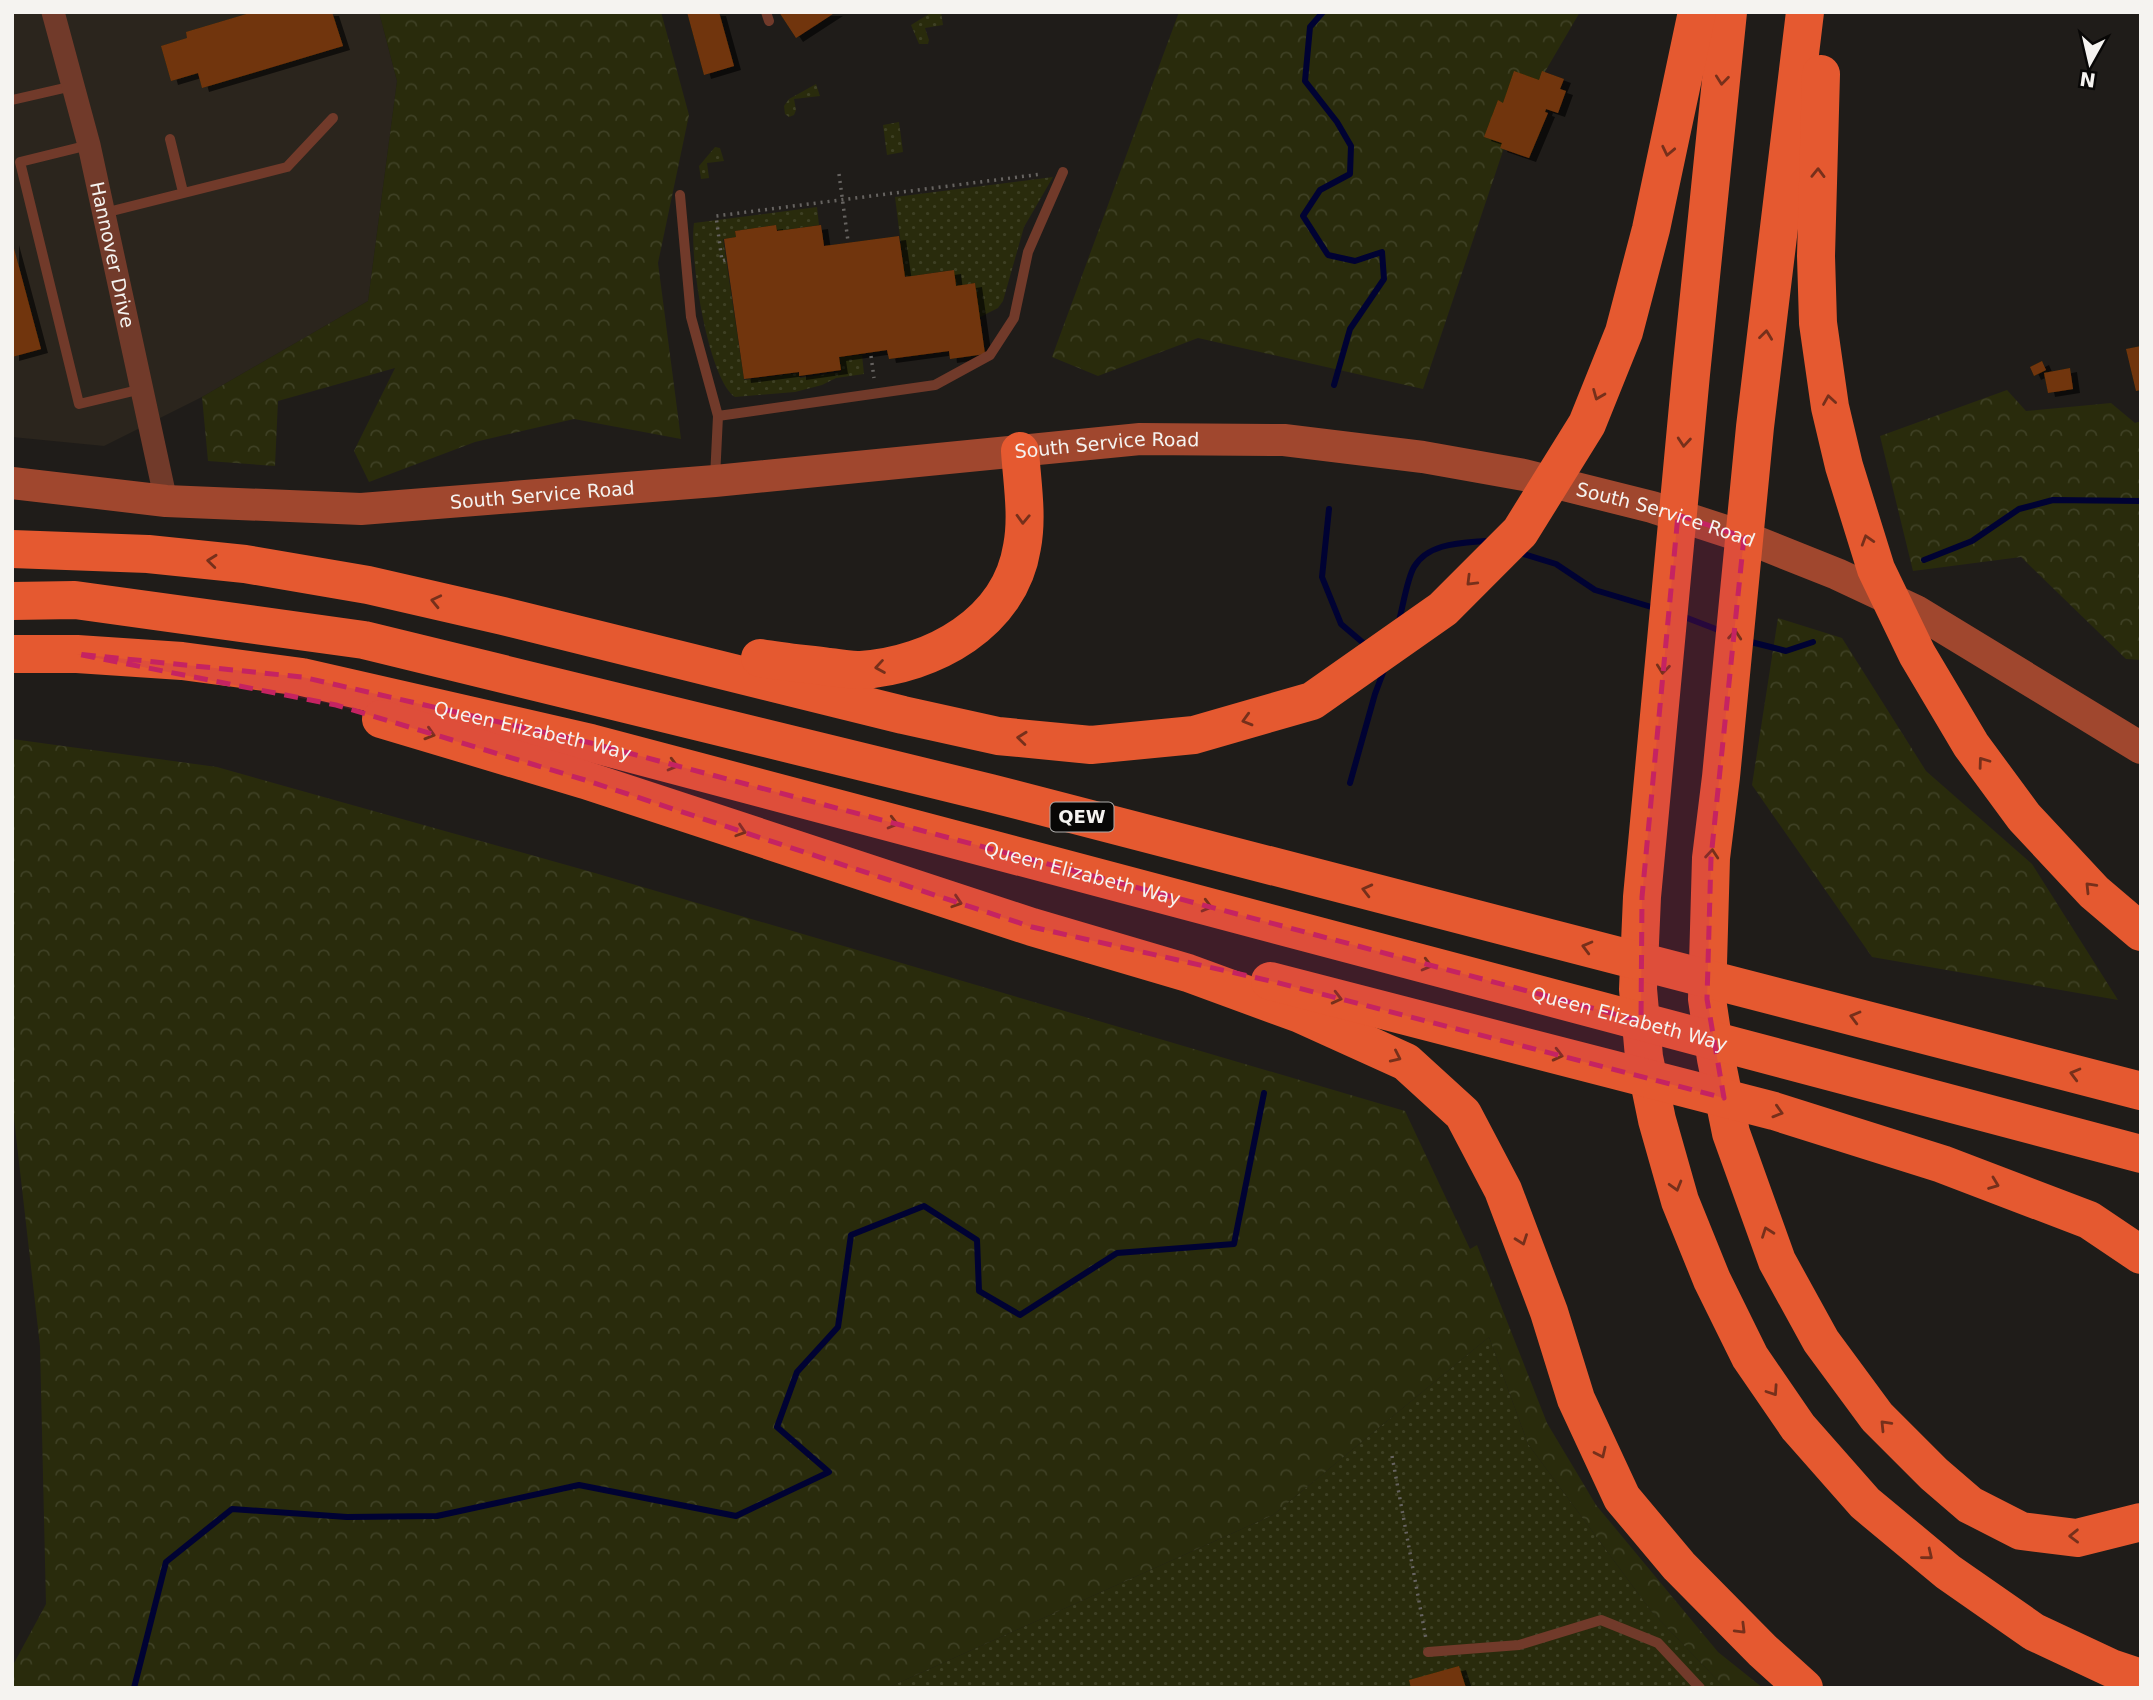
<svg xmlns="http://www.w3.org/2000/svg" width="2153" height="1700" font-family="'DejaVu Sans',sans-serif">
<defs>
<pattern id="grass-dots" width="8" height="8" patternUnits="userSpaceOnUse" patternTransform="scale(1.75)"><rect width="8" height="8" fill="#292b0c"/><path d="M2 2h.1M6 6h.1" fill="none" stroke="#3e4024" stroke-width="1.8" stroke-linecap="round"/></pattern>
<pattern id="forest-crowns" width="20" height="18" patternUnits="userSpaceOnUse" patternTransform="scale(1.75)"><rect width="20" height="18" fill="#292b0c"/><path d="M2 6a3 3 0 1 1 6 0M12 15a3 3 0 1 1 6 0" fill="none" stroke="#3e4024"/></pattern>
<filter id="shadow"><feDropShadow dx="7" dy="4" stdDeviation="0" flood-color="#0009"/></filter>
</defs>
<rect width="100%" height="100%" fill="#1f1c19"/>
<!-- built -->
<path fill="#2b251d" d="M12 12H379L397 81 368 301 202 397 104 446 12 437Z"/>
<!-- grass -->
<path fill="url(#grass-dots)" d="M932 12H941L943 25 925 28 929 40 928 44H919L911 25Z
M816 84 820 96 794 99 796 110 794 115 789 117 785 114 784 106 789 99Z
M899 122 903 152 887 155 883 125Z
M715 147 720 148 724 161 707 163 709 178 701 179 699 166Z
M1053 177 1024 227 1003 301 998 308 980 317 975 283 956 286 953 270 905 277 895 197Z
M817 207 819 225 777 231 776 225 735 231 736 237 723 239 744 380 799 373 800 378 841 372 840 357 862 355 864 374 836 378 822 385 795 392 735 397C708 379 689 256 694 223Z
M1489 1337 1528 1444 1651 1611 1725 1688H887L1273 1515Z"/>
<!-- forest -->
<path fill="url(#forest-crowns)" d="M379 12H661L689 115 658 263 681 439 574 419 475 442 369 482 354 451 395 368 278 401 275 466 208 461 202 397 368 301 397 81Z
M1179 12H1580L1509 133 1423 389 1198 338 1098 376 1052 357Z
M2007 390 2026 411 2111 403 2135 423 2141 421V660L2126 659 2021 557 1913 571 1880 436Z
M1778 618 1842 638 1926 771 2032 864 2118 1000 1872 957 1752 785Z
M12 739 217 767 595 873 1405 1111 1470 1249 1477 1245 1547 1423 1596 1505 1718 1652 1763 1688H1725L1651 1611 1528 1444 1489 1337 1273 1515 887 1688H12V1667L46 1604 40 1346 12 1101Z"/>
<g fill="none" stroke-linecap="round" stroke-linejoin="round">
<!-- stream -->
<path stroke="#000233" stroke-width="6" d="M1323 12 1310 27 1305 81 1337 122 1351 146 1350 174 1320 190 1303 216 1328 255 1355 261 1382 252 1384 279 1350 329 1334 385
M1329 509 1322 577 1341 624 1368 647
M1517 552 1556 564 1595 590 1658 609
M1924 560 1972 541 2019 509 2053 500 2141 501
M1682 616 1721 631
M1399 621C1403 606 1407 579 1414 567 1428 543 1461 543 1485 541L1490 543
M1747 641 1786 651 1813 642
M1350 783 1375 694 1384 670
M134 1688 166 1562 232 1509 347 1517 437 1516 579 1485 736 1516 829 1472 777 1427 797 1372 838 1327 851 1235 924 1206 977 1240 979 1291 1020 1315 1117 1253 1234 1244 1264 1093"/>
</g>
<!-- building -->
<path fill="#713609" filter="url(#shadow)" d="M253 12H332L343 46 202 88 198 73 171 81 161 46 187 38 186 32Z
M687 12H719L734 66 704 75Z
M779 12H836L796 38Z
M1514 71 1539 80 1542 71 1564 79 1560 89 1566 91 1558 113 1546 109 1545 112 1548 113 1529 158 1500 148 1502 143 1484 137 1498 100 1503 103Z
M776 225 777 231 821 225 824 246 899 236 905 277 954 270 956 286 975 283 985 354 950 359 949 351 889 359 887 350 839 357 841 370 799 376V372L744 379 724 239 736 237 735 231Z
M12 241 41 349 12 357Z
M2141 346V390L2136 391 2126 349Z
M2042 361 2046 370 2034 376 2030 367Z
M2070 368 2073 389 2048 393 2044 373Z
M1459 1666 1466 1688H1411L1409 1680Z"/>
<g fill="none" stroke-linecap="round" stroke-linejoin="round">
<!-- path -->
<path stroke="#666360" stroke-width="3.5" stroke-dasharray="2 5" stroke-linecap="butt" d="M839 174 848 241
M725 260 722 261 716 216 1042 174
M871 356 874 378
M1392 1456 1426 1639"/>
<!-- lane -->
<path stroke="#713a2a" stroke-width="10" d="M766 12 769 21
M12 100 73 86
M170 139 183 192
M89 145 20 162 79 404 142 389
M680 195 691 317 718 416 715 478
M104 213 287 167 333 118
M718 416 935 385 990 355 1014 318 1028 252 1063 172
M1428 1652 1519 1645 1601 1620 1658 1643 1700 1688"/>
<!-- street -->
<path stroke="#713a2a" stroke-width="23" id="s1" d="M53 12 89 145 166 501"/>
<!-- secondary -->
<path stroke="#a0472e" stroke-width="32" id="s2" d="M12 483 166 501 361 509 715 481 1140 439 1284 440 1423 457 1524 475 1652 507 1747 538 1837 574 1916 611 2141 748"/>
<!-- highway -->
<g stroke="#e55930" stroke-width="38">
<path d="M1728 12 1691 374 1642 897 1638 989 1644 1057 1657 1120 1680 1201 1712 1280 1750 1357 1798 1427 1865 1503 1948 1572 2034 1632 2111 1668 2141 1678"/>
<path d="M1805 12 1755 427 1721 777 1711 858 1707 999 1716 1059 1731 1133 1777 1261 1821 1341 1877 1417 1934 1474 1970 1505 2021 1531 2077 1538 2141 1522"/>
<path d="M1821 74 1816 256 1818 323 1830 407 1844 466 1876 569 1917 654 1971 745 2024 817 2094 892 2141 932"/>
<path d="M12 549 148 554 245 564 368 585 503 616 903 715 998 736 1091 745 1194 735 1312 701 1443 609 1520 532 1587 424 1624 332 1651 229 1697 12"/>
<path d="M12 601 75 600 364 640 990 793 2141 1091"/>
<path id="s3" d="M12 654H77L182 661 302 677 591 743 2141 1154"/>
<path d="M760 658C783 662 806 664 829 667 840 668 851 670 861 670 933 665 1010 623 1022 547 1028 516 1022 482 1020 451"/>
<path d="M381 719 585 780 1032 927 1188 973 1300 1014 1406 1062 1463 1114 1503 1190 1549 1312 1576 1399 1622 1498 1679 1566 1763 1651 1804 1688"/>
<path d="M1270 981 1774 1111 1942 1164 2089 1220 2141 1255"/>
</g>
</g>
<!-- one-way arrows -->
<defs><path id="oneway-chevron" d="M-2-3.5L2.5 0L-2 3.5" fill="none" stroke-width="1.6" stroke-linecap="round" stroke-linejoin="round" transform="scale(1.75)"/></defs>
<g stroke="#76301b">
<use href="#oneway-chevron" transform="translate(1722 80) rotate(96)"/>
<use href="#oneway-chevron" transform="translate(1668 151) rotate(102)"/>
<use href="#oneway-chevron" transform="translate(1818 173) rotate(-89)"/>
<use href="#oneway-chevron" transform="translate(1766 335) rotate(-83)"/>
<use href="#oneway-chevron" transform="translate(1598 395) rotate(112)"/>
<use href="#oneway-chevron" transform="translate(1829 400) rotate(-99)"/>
<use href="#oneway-chevron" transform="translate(1684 442) rotate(95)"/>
<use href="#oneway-chevron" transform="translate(1023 519) rotate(92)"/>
<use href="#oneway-chevron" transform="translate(1867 540) rotate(-107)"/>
<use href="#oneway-chevron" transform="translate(212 561) rotate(-174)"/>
<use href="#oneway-chevron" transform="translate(1471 581) rotate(135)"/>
<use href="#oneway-chevron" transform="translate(436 601) rotate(-167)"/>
<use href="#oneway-chevron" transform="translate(1735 635) rotate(-85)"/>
<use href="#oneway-chevron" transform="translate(880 667) rotate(171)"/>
<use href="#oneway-chevron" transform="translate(1663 669) rotate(96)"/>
<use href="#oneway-chevron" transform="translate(1247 720) rotate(164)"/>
<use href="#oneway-chevron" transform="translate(430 734) rotate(17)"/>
<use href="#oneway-chevron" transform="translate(1022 738) rotate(-174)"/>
<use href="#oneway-chevron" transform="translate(1983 762) rotate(-126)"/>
<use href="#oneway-chevron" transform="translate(673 765) rotate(15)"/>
<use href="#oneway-chevron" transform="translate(893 823) rotate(15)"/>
<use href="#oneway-chevron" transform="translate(741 831) rotate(18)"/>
<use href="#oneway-chevron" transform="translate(1712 854) rotate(-85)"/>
<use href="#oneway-chevron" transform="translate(2090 887) rotate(-134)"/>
<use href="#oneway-chevron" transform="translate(1367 890) rotate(-166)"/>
<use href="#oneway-chevron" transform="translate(957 902) rotate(18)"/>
<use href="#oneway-chevron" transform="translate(1207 906) rotate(15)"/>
<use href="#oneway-chevron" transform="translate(1587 947) rotate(-165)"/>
<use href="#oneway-chevron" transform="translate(1427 965) rotate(15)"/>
<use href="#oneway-chevron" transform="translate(1337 998) rotate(14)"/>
<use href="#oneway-chevron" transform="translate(1855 1017) rotate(-165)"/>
<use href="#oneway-chevron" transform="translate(1558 1055) rotate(14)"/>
<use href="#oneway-chevron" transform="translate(1396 1057) rotate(25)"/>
<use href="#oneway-chevron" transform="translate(2075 1074) rotate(-165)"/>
<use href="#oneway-chevron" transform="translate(1778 1112) rotate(17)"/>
<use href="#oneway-chevron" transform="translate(1994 1184) rotate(21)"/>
<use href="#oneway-chevron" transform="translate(1676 1186) rotate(74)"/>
<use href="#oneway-chevron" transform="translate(1767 1232) rotate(-110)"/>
<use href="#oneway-chevron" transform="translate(1522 1240) rotate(70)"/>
<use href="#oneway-chevron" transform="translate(1773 1391) rotate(56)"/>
<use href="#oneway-chevron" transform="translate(1885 1425) rotate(-134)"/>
<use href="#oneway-chevron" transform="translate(1601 1453) rotate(65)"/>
<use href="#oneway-chevron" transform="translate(2074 1536) rotate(179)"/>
<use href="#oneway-chevron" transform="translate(1928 1555) rotate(39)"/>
<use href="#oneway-chevron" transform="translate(1741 1629) rotate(45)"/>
</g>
<!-- marked area -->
<path fill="#c52362" fill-opacity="0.2" stroke="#c52362" stroke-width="5" stroke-dasharray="14 9" stroke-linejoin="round" d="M1678 515 1744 537 1711 858 1707 999 1724 1098 1275 982 1032 927 585 780 336 705 77 654 302 677 591 743 1641 1021 1642 897Z"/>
<g text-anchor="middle" stroke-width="5" stroke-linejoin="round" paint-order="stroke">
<!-- shield labels -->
<rect fill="#080706" stroke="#aeacaa" stroke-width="2" x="1050.5" y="802.5" width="63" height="29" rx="5"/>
<g font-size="18" font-weight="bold" fill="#f5f3f0">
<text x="1082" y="823">QEW</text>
</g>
<!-- street labels -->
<g font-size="19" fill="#f5f3f0" stroke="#080706">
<text dy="7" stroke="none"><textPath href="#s1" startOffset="250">Hannover Drive</textPath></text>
<text dy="7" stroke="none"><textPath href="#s2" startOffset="1099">South Service Road</textPath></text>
<text dy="7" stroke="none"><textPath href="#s2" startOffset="532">South Service Road</textPath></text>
<text dy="7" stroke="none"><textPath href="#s2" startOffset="1666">South Service Road</textPath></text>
<text dy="7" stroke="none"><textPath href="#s3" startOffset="528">Queen Elizabeth Way</textPath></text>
<text dy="7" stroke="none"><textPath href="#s3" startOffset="1096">Queen Elizabeth Way</textPath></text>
<text dy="7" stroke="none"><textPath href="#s3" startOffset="1662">Queen Elizabeth Way</textPath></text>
</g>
</g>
<!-- border -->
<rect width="2153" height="1700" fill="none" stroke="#f5f3f0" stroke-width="28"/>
<!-- north arrow -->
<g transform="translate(2090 63) rotate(188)" stroke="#080706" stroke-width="5" paint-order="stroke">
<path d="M0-5L12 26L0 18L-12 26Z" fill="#f5f3f0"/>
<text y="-10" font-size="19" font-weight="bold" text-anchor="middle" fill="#f5f3f0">N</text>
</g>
</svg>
